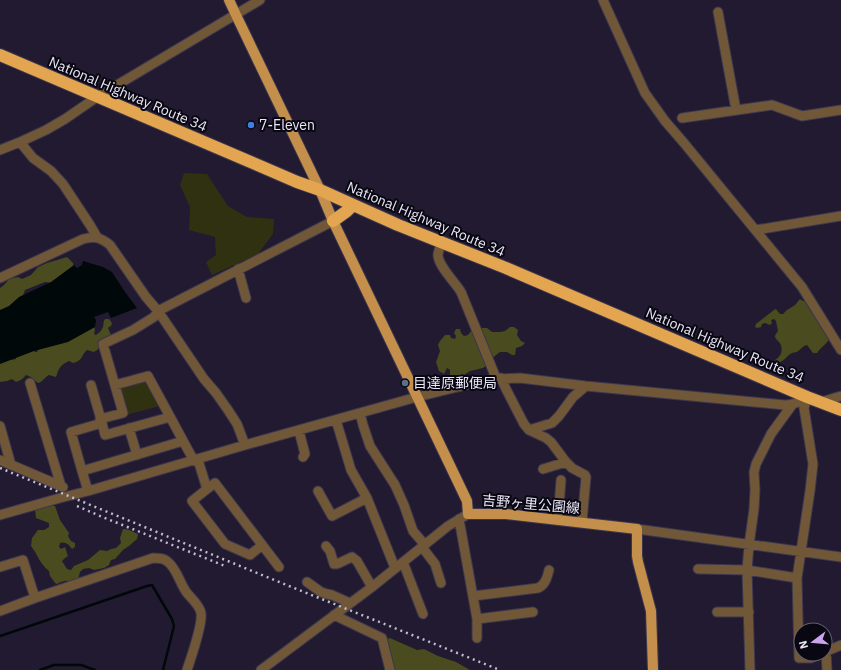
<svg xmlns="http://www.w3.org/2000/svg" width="841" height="670" font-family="'IBM Plex Sans','Noto Sans JP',sans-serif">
<rect width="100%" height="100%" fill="#211a31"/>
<!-- green -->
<path fill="#303111" d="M184 173 207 174 228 206 247 217 274 219 273 234 258 254 212 275 206 262 216 255 215 237 189 230 190 207 180 185Z
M146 379 160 406 126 415 119 387Z"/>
<!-- forest -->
<path fill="#4a4b1e" d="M67 257 73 263 74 270 54 283 45 282 25 290 22 298 0 324V288L4 285 9 279 18 277 22 279 31 275 38 267 47 263Z
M800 299 803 301H806L824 328 825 334 830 338C827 344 821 347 817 353H813L807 345 804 346 797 352C787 352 787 361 777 363L775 360C780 357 783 352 781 345 780 342 776 340 775 337 775 334 777 333 778 331L776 321 774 319 771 320 772 323 770 325 765 323 762 324 761 327 757 328 755 327 756 324 774 310 776 309 780 314H783L787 310 795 305Z
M105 319H109L112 323 111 326 109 327 108 328 111 335C108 342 100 348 94 352L87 350C81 355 83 361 73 363L69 361C60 365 59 368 56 377L49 375C45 377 43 381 39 383 34 382 34 377 26 375 23 379 21 380 16 382L12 379 7 381 0 382V356L10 357 12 360 16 359 15 354 33 350 35 352H37L39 348 94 325 95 330 94 334 96 335C99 333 102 330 103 327 104 323 103 322 105 319Z
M510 327H514L518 330 517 335 521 341 525 343 522 346 516 348 515 355H512L507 352H500L491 359 487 365 483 368 470 371 464 375 458 378H452L450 375V370L447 368 444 374 439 371 436 362 440 351 438 345 440 341 445 335H450L451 338 455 339 456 336 454 333 456 329H460L461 333 464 336 468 335 471 331 475 333 480 331 482 328H487L492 332H500L505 331Z
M48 505 55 506 60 520 69 533 68 536 71 541 75 543V547L72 549C69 545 66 541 60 543L59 547 61 549 65 547 68 556 65 558 62 561 67 569 71 570 74 566 88 560 100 550 107 551 111 549 116 548 121 543 120 538 123 529C129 529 133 532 138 534L137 539 129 546 123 550 115 559 111 560 109 565 104 568 94 570 89 568 83 569 80 572 78 580 73 583C67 579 63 581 57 584L55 583 50 576 49 571C39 563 38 555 31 546L32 538 38 530H44L49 527V523L36 518 35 510Z
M390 638 417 650 424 649 438 656 456 662 470 670H393L387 639Z"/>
<!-- water -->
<path fill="#00080a" d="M83 261 103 267 112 272 125 292 137 308 111 318 108 312 94 317 96 320 95 327 68 342 34 351 0 364V310L9 306 19 297 51 282 74 265 77 268 82 265Z"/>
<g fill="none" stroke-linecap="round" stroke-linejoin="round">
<!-- stream -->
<path stroke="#00080a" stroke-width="2.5" d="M0 636 68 613 147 586 152 585 172 619 174 626 163 670
M40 670 54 665H81L95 670"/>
<defs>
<path id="minor" d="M603 0 645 93 665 121 684 143 802 287 841 350
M718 12 736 110
M682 118 772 105 802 116 841 110
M0 150 20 142
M756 230 841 216
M97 237 90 225 63 184 51 171 33 158 20 142 46 130 65 119 97 97 260 0
M442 242C440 246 439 250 438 254 437 265 455 282 461 292L496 378
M238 269 246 298
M0 278 83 239C95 236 100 237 110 245L146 297 158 311 204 379 216 393 228 410 237 424 245 445
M501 378 506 389 524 424 529 430 546 438 551 442 566 462 572 468 585 475 586 477 582 522
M30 383 61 486
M91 385 102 423
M115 385 148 376 194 461
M807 397 804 408 813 464 810 491 797 578 799 658H811L821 654
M821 402 841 396
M360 413 363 425 370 446 395 485 404 505 413 531 425 545
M100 419 123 413 103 344 133 330 154 317 158 311 333 221
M336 420 351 470 367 498 395 568
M0 426 11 465
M129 428 137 455
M529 430 552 423 559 416 573 397 586 386
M299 431 305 454 303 457
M0 460 63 487
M198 460 207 489 192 501 225 544 250 555 262 545
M543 469 566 462
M82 471 183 441
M207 489 215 483 279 567
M88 491 82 471 71 432 102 423 105 435 170 417
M318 491 332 516 367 498
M0 515 60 498 88 491 245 445 417 397 474 383 494 379 520 378 586 386 785 405C794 405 800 402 807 397
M459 519 477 619V638
M558 520 561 480
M637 529 841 557
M326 546 330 551 334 564H337L352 557 357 561 372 587
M422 547 435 564 441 583
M403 562 423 614
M0 567 23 560 35 598
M698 569 747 570 797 578
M307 582 321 592 327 594 332 595 350 603
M473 596 538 588C545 585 547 578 549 570
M0 611 35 598 153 558C158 558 164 558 168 562 177 569 180 584 187 593 192 599 200 606 201 613 203 624 191 658 187 670
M717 612H749
M334 615 382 638 390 670
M477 619 533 612
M825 652 841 645
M826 652 827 670
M261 670 372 587 448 526 468 514
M750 670 747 570 749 545 754 509 755 490 754 472 756 464 771 434 792 405"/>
<path id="major" d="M229 0 236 15 320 190 333 221 467 501 468 514H506L637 529V556L638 562 651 611 653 670"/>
<path id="highway" d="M0 55 260 166 297 182 320 190 398 225 506 268 807 397 841 410
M333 221 347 211 353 205"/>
</defs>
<!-- minor casing -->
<use href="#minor" stroke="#3d374d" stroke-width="11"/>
<!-- major casing -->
<use href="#major" stroke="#3d374d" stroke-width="12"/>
<!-- highway casing -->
<use href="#highway" stroke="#3d374d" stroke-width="14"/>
<!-- minor -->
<use href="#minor" stroke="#705738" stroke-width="9"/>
<!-- major -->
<use href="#major" stroke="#c38f4a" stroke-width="10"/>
<!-- highway -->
<use href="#highway" stroke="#e4a550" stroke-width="12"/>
<!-- rail -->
<path stroke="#bfbccd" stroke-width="2.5" stroke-dasharray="2 4" stroke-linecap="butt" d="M0 468 289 586 500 670
M77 506 100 516 225 566"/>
</g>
<!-- markers -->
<circle fill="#3f7fe0" stroke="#090711" stroke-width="1.5" cx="251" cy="125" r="4"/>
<circle fill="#5c6f8a" stroke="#090711" stroke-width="1.5" cx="405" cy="383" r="4"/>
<g text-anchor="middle" stroke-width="4" stroke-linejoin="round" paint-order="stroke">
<!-- street labels -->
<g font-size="14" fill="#e9e6f6" stroke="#090711">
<text transform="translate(128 94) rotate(23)" y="5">National Highway Route 34</text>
<text transform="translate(426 219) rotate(23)" y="5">National Highway Route 34</text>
<text transform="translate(725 345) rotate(23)" y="5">National Highway Route 34</text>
<text transform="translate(531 504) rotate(5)" y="5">吉野ヶ里公園線</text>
</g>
<!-- poi labels -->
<g font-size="14" fill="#e9e6f6" stroke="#090711" text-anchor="start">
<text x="259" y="130">7-Eleven</text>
<text x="413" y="388">目達原郵便局</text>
</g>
</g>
<!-- north arrow -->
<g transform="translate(813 642) rotate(254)"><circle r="19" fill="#090711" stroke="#63606d"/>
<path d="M0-3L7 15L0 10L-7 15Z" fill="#c9a5ee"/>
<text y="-6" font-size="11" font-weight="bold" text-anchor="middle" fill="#e9e6f6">N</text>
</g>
</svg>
